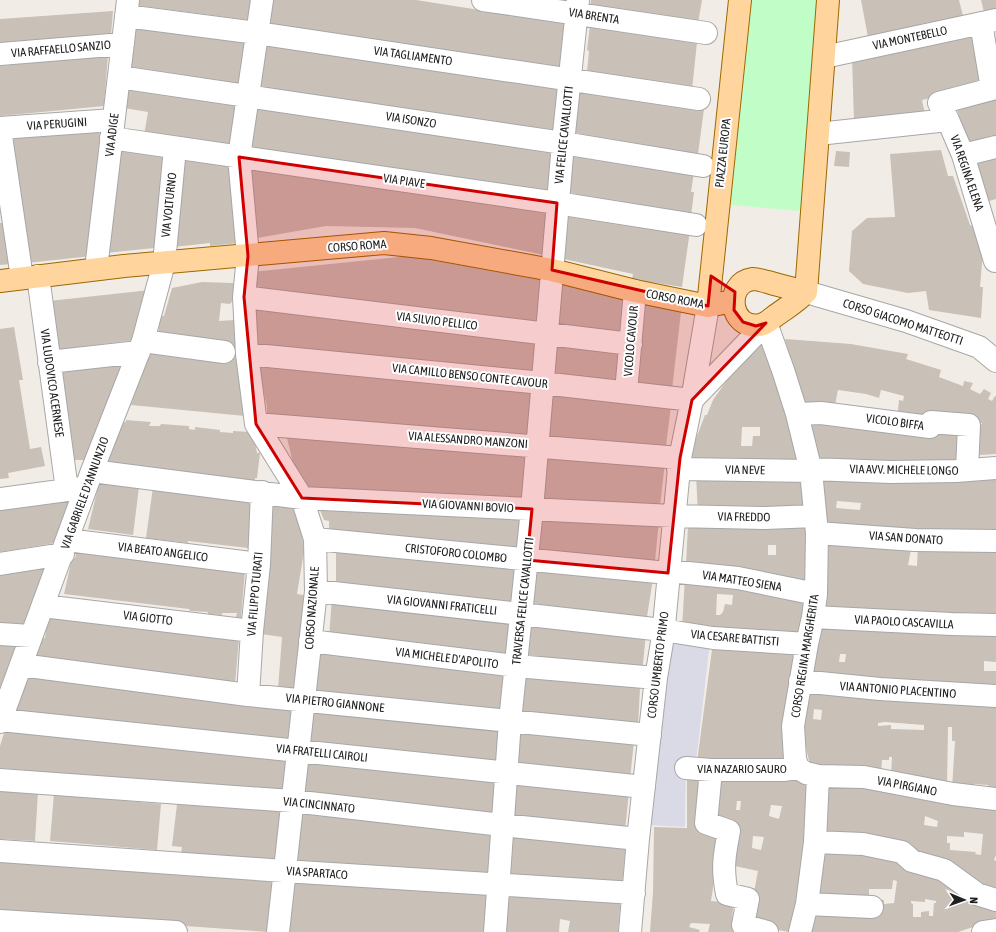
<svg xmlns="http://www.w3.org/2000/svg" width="996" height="932" font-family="'Asap Condensed',sans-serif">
<rect width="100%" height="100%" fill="#f1ede6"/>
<!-- park -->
<path fill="#c1fdc6" d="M742 0H824L812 212 719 204Z"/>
<!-- plaza -->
<path fill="#dadae7" d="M657 636 710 642 696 762 686 761 685 827 649 825Z"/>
<!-- building -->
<path fill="#c9c0b8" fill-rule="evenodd" d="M136 0H251L248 20 135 5Z
M273 0H416L570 24 566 68 269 24Z
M591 0H702L698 23 590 9Z
M861 0H959L963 16 921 24 922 28 868 37Z
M981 0H996V13L985 16Z
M113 11 111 35 0 46V19Z
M590 25 697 42 692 90 587 72 589 51 587 50Z
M134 26 245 41 241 86 128 70Z
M975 32 985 86 922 100 925 114 854 122 852 57Z
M266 46 564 90 559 135 258 91Z
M108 55 104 106 0 116V66Z
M127 85 238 101 232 147 144 135 148 112 124 108Z
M575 91 704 109 698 154 569 136Z
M996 97V140L970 147 956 107Z
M257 105 558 148 554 193 250 150Z
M100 127 92 256 27 263 9 135Z
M120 147 165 152 154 248 106 253Z
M941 150 948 176H953L970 225 972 226 973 218 985 227 980 287H983L981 318 929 310 926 291 908 293 863 284 849 271 852 231 867 218 895 217 890 154Z
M836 151 850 152 849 167 834 166Z
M569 152 694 172 691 192H694L691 216 562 196Z
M996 153V199L986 202 972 159Z
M185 156 229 162 238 243 210 246V243L174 247Z
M249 166 554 209 548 256 415 228 326 226 257 238Z
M563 211 690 230 682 287 632 279 633 274 559 258Z
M0 223H8L12 264 0 265Z
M409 256 548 281 545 325 250 292 251 272Z
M202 282 233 283 234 299 230 304 221 303 219 321 235 320 239 348 158 340 160 316H164L172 288Z
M556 283 629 300 627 337 554 327Z
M150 290 135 340 56 350 49 301Z
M639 303 681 312 672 390 630 385Z
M254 305 542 336 539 376 255 345Z
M14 327 23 380H19L30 449 41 447 45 466 8 473 9 478 0 479V329Z
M551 337 625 348 622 385 548 376Z
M766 339 800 466 690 465 691 452 705 415H707L713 400 727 380ZM742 427H760V436H753L752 446H741Z
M785 339 851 344 908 354 906 359 941 370 939 377 963 386 964 381 973 383 970 389 980 394 984 389 991 393 988 399 992 401 995 396H996V454L979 455 976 425H981L982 423 928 419 897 420 899 400 903 401 904 396 881 390 879 398 866 394 838 390 834 410 805 409 799 382H796Z
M151 348 236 358 240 387 243 388 245 416 131 405Z
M257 361 536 389 532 437 267 417V407Z
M120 362 121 377 90 460H69L57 369Z
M546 393 671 406 666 446 542 438Z
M810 416 963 427 960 467 820 466Z
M126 420 151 422 149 426H160L161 424 189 426V429L195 430V427L220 430V432L233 433V431L251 432 254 437 257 453H260L257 478H255V480L253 483 213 478V475L172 470 173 474 108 466V461L121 424H123V422H126Z
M286 434 530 452 529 499 310 491 293 463Z
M541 452 665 462 660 506 536 502Z
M821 470 996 477V538L822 527ZM837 501 861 503 860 510 836 508Z
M801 472 807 515 698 514 696 475Z
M99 483 139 487 133 535 88 529Z
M153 487 251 501 248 548 188 541V543L146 538Z
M76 495 61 542 0 552V507Z
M317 503 528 519 523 551 329 536V521L324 520Z
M271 505H298L304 551 297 594 309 596 298 693 278 689 282 637 261 634Z
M807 519 811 590 686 563 688 526ZM768 545H776V555H768Z
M535 520 659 521 655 561 531 554Z
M826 536 912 544 908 565 917 566 918 543 996 545V620L821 613Z
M78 547 245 570 241 618 236 617 237 613H222V615L208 614V612L190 611 189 609 64 594 72 558H75Z
M336 548 523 565 519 606 336 586Z
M43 565 46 583 28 624 0 623V572Z
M530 567 653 579 646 623 525 608Z
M685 576 808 595 801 638 682 629ZM717 594 733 595 732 605 725 604 723 612 720 615H716Z
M332 597 516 618 512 658 329 638Z
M48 616 239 638 235 685 31 661 40 638H45Z
M526 621 646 634 642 673 521 660Z
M820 621 996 628V662L984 661V671H996V692L809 678ZM840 654H846L845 662H839Z
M713 642 797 647 785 766 697 762Z
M0 643 18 644 0 690Z
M318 649 352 653V658L512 672 508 712 315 696Z
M27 673 294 704 290 743 14 713Z
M520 675 640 688 638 726 516 715Z
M806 685 996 699V797L988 796V785L974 784 973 791 952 788 955 741H952V727H948L947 787 891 775 892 757H889V760H882L881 773 810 766 804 738 801 708ZM814 709 822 710 821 720 813 719ZM885 722 924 725V730L891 729V725L878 726V723Z
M312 706 506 729 503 766 308 747Z
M7 724 290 755 285 794 0 768V746Z
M515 731 634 741 630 779 510 767Z
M306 757 502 779 498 817 403 806V802L366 798V801L303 796Z
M687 772 705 774 721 834 711 901 734 903 732 917 740 918 737 932H708L710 924 691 923 689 927 700 930 699 932H650L653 892 654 827 687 828Z
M712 775 809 779 806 840 798 902 789 932 748 924 758 871 730 865 738 824 711 823ZM737 801H741L740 810H736ZM771 805 782 806 779 819 769 816ZM753 836 764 837 761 850 752 848Z
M510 780 629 792 625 830 508 819Z
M850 781 996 808V855L994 860 996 861V895L914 858 915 848 824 837 823 784ZM925 816 938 821 937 827 924 825ZM964 832 983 834 981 855 975 854 976 852 950 850V843H947V836L964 837Z
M0 790 38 792 35 841 0 839Z
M54 794 161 804 157 850 50 841Z
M178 796 282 808 276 866 181 854 182 847 172 846Z
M302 809 497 832 495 879 295 866Z
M505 833 626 843 622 885 504 878Z
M821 846 855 847 874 849 902 859 919 867 944 875 971 892V894L996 906V925L976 926 958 932H809L814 908 841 911 877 910V902H874L875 899 884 900V904L894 903 897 881 893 880 892 889H869V902L817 900ZM925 899 936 901V903H934L933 916H929V911L921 912V917H913V904L911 903V901L925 902Z
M0 859 275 878 269 932 0 913Z
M294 877 493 890 490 932H289Z
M502 892 621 897 618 932H568L570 921 560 919 559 932H498Z"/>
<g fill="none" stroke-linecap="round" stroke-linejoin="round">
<defs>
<path id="minor" d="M262 0 239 157 248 256 244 297 247 354 256 424 302 498 315 539 316 591 278 932
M483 0 706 33
M126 16 257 33 699 99
M981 23 992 89
M0 54 123 44
M824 57 996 20
M119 77 563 143 703 166
M948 120 939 103 996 88
M0 128 113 120
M0 129 22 278
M818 134 948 120 963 155 995 261H996
M111 138 557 203 696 225
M963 155 996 147
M96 269 128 0
M38 276 67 490
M806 292 906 321 979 347 996 361
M244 297 631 344
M143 341 224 352
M247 354 542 383 692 400
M49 362 139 352
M626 392 635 291
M692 400 766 323 783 370 797 414 811 471 817 533 816 594 813 617 807 644 793 726 795 759 798 768 806 773 818 776 815 842 807 904 800 932
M797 414 821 413 930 427 931 422 969 425 967 470
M256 424 680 458
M678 469 811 471
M811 469 891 472 956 471 996 468
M92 471 302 498 673 516 765 518 815 516
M0 499 82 488
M817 533 915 540 996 541
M315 539 668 573
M67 540 259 564
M0 564 63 554
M668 571 738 578 816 594
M316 591 663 630 713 638 807 644
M43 606 252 631
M813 617 951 624 996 625
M0 634 31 636
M310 641 516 666 656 678
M21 665 248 695 650 735
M800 681 880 689 996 696
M248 695 252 631 259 564 262 492
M1 720 644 787
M0 722 92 471 143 341 164 263 175 148
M686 768 711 770H785L798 768
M711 770 706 823 729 831C724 857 722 868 727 894L748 899 743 925 767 932
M818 776 864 777 953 794 996 799
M0 780 292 801 502 825 638 839
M815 842 863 844 902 852 912 861 944 870 977 894 996 900
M0 851 284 871 634 893
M807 904 872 907
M0 921 176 932
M495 932 510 721 532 509 563 143 578 0
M630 932 638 839 656 678 663 636 680 458 692 400 708 306
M983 932 996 930"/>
<path id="major" d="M0 281 124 266 384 243 431 248 552 270 635 291 708 306 733 301
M806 292C794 289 780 286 768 282 763 281 758 279 753 279 723 283 730 331 760 325 766 324 770 320 775 316 786 308 797 302 806 292L828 0
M708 306 740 0"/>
</defs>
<!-- minor casing -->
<use href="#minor" stroke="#a7a7a7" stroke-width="24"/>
<!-- major casing -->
<use href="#major" stroke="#9c6800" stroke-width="24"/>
<!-- minor -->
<use href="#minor" stroke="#fff" stroke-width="22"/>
<!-- major -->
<use href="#major" stroke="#ffd59d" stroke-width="22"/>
</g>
<!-- marked area -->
<path fill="#d00000" fill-opacity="0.2" stroke="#d00000" stroke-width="3" stroke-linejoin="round" d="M239 157 557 203 552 270 708 306 711 276 735 292 734 310 743 322 756 326 766 323 692 400 680 458 668 573 527 560 532 509 302 498 256 424 244 297 248 256Z"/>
<g text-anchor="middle" stroke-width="4" stroke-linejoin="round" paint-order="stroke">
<!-- street labels -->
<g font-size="12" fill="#202020" stroke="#fff">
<text transform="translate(594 16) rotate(9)" y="4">VIA BRENTA</text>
<text transform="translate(910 38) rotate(-12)" y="4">VIA MONTEBELLO</text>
<text transform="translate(61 49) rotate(-5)" y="4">VIA RAFFAELLO SANZIO</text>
<text transform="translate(413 56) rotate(8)" y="4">VIA TAGLIAMENTO</text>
<text transform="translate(411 120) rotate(9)" y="4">VIA ISONZO</text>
<text transform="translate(57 124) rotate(-4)" y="4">VIA PERUGINI</text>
<text transform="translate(112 135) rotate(-83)" y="4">VIA ADIGE</text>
<text transform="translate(564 135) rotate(-84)" y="4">VIA FELICE CAVALLOTTI</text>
<text transform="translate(723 153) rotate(-84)" y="4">PIAZZA EUROPA</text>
<text transform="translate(967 173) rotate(71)" y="4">VIA REGINA ELENA</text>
<text transform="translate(404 181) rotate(8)" y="4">VIA PIAVE</text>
<text transform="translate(169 205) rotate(-84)" y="4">VIA VOLTURNO</text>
<text transform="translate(357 246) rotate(-4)" y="4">CORSO ROMA</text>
<text transform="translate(675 299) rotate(11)" y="4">CORSO ROMA</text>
<text transform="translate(437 321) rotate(7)" y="4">VIA SILVIO PELLICO</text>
<text transform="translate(903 322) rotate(18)" y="4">CORSO GIACOMO MATTEOTTI</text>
<text transform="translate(631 341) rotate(-85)" y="4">VICOLO CAVOUR</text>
<text transform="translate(470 376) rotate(6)" y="4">VIA CAMILLO BENSO CONTE CAVOUR</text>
<text transform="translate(52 383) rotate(82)" y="4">VIA LUDOVICO ACERNESE</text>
<text transform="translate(895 422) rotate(8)" y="4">VICOLO BIFFA</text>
<text transform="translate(468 440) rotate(4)" y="4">VIA ALESSANDRO MANZONI</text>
<text transform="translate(745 470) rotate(1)" y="4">VIA NEVE</text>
<text transform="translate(904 470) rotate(1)" y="4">VIA AVV. MICHELE LONGO</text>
<text transform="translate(85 493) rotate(-70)" y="4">VIA GABRIELE D'ANNUNZIO</text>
<text transform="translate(468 506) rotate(3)" y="4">VIA GIOVANNI BOVIO</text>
<text transform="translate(744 517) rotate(1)" y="4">VIA FREDDO</text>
<text transform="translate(906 538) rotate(4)" y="4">VIA SAN DONATO</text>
<text transform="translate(163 552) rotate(7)" y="4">VIA BEATO ANGELICO</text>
<text transform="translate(456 553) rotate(6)" y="4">CRISTOFORO COLOMBO</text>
<text transform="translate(742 581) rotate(9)" y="4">VIA MATTEO SIENA</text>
<text transform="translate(255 594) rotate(-85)" y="4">VIA FILIPPO TURATI</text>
<text transform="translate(523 601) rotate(-84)" y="4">TRAVERSA FELICE CAVALLOTTI</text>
<text transform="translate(442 605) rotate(6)" y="4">VIA GIOVANNI FRATICELLI</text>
<text transform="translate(312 608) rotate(-86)" y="4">CORSO NAZIONALE</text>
<text transform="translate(148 618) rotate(7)" y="4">VIA GIOTTO</text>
<text transform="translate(904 622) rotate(3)" y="4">VIA PAOLO CASCAVILLA</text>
<text transform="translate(735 638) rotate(5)" y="4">VIA CESARE BATTISTI</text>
<text transform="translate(805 656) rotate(-81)" y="4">CORSO REGINA MARGHERITA</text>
<text transform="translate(447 658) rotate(7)" y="4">VIA MICHELE D'APOLITO</text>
<text transform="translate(658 665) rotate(-83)" y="4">CORSO UMBERTO PRIMO</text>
<text transform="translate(898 690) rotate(4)" y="4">VIA ANTONIO PLACENTINO</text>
<text transform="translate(335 703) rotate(6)" y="4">VIA PIETRO GIANNONE</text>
<text transform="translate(322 753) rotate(6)" y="4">VIA FRATELLI CAIROLI</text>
<text x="742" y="773">VIA NAZARIO SAURO</text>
<text transform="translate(907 786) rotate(11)" y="4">VIA PIRGIANO</text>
<text transform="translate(319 805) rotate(6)" y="4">VIA CINCINNATO</text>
<text transform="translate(317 873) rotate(4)" y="4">VIA SPARTACO</text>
</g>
</g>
<!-- north arrow -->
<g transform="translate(964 900) rotate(92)" stroke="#ffffff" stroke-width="3" paint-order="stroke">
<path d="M0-3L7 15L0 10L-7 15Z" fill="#202020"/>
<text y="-6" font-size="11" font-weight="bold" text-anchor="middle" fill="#202020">N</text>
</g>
</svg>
